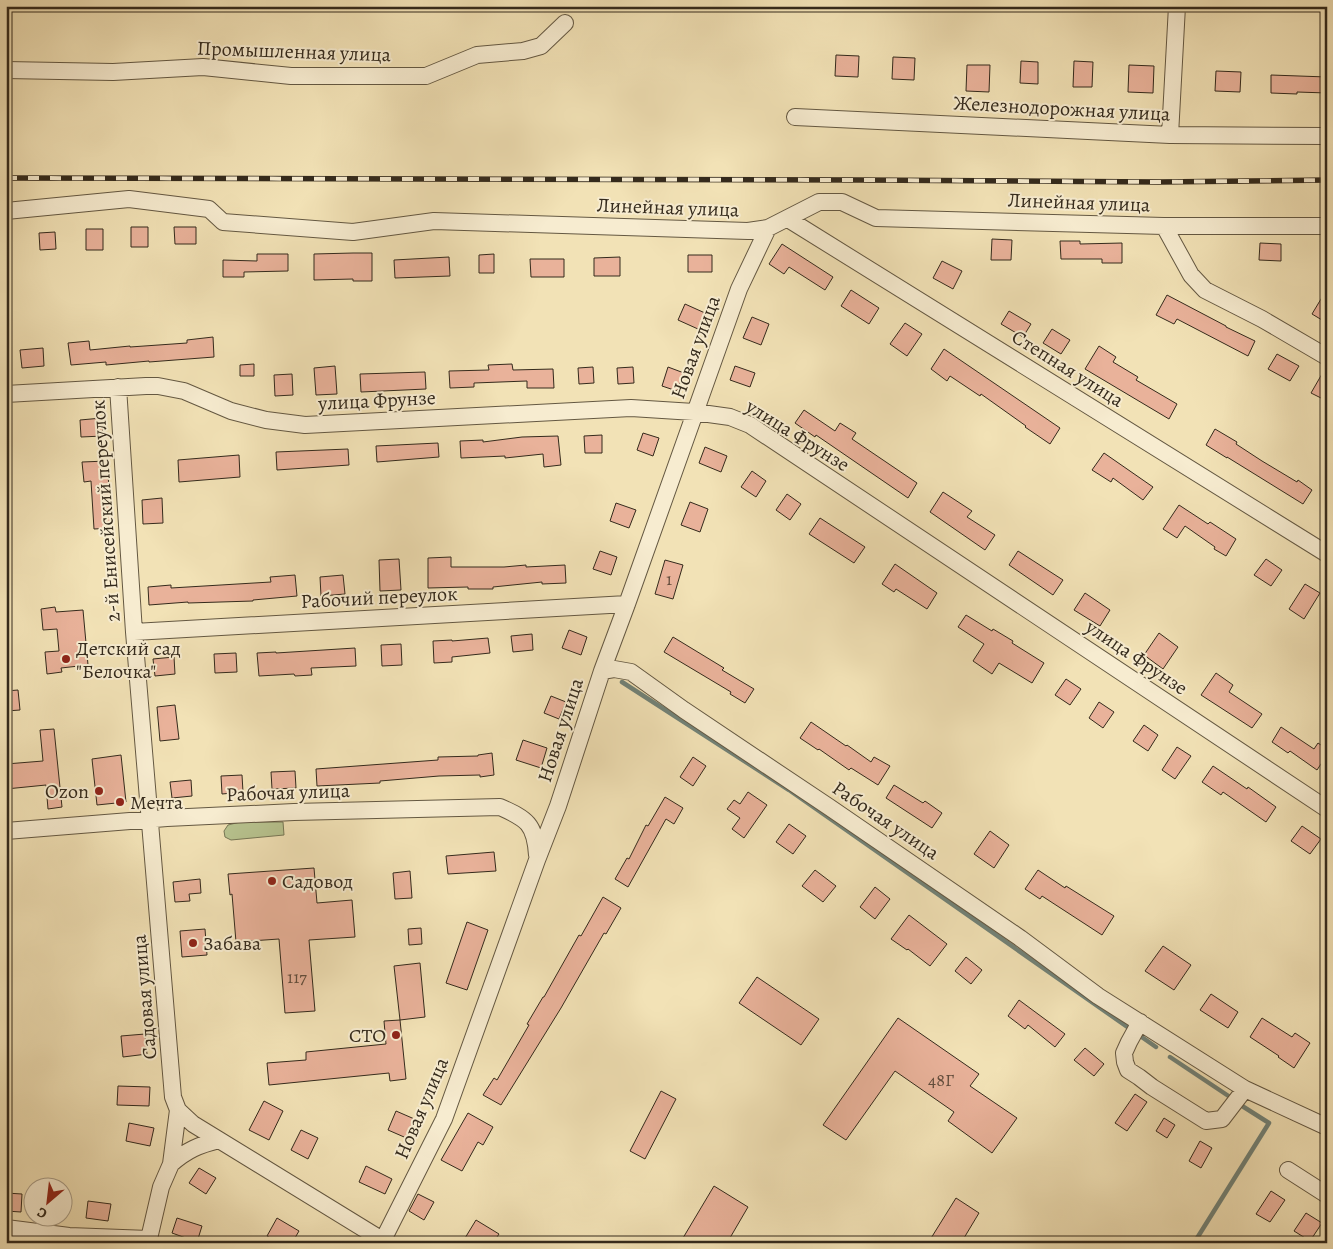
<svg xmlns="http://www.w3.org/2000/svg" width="1333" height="1249" font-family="Alegreya,serif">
<rect width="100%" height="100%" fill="#f2e2b6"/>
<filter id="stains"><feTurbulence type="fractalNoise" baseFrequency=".004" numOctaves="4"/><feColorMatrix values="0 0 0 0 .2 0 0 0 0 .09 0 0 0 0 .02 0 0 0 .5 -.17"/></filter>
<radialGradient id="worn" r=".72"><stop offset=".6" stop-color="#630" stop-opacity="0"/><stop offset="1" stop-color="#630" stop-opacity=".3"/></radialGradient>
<!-- green -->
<path fill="#b8c490" stroke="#767756" d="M240 822H283L284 835 231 840 225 837 224 831 228 825Z"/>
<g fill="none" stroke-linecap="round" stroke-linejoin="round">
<!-- stream -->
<path stroke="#728277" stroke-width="4.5" d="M622 682 789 790 1156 1047
M1170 1057 1233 1099
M1194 1243 1269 1123 1239 1104"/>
</g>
<!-- building -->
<path fill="#e9b29a" stroke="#342a1c" d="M836 55 859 56 858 77 835 76Z
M893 57 915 58 914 80 892 79Z
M1021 61 1038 62V84L1020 83Z
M1074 61 1093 62 1092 87H1073Z
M967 65H990L989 92 966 91Z
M1129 65 1154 66 1153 93 1128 92Z
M1216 71 1241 72 1240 92 1215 91Z
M1271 75 1327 77V93L1297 92V94L1271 93Z
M131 227H148V247H131Z
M174 227H196V244H175Z
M86 229H103V250H86Z
M55 232 56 249 40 250 39 233Z
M992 239 1012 240 1011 260H991Z
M1060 241H1080V244L1122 243V263H1102V259H1061Z
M1260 243 1281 244V261L1259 260Z
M782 244 833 277 825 290 789 267 784 274 769 264Z
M353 253H372V281H353V279L314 280V254Z
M257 254H288V271L244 272V277H223V260L257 261Z
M494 254V273H479V255Z
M688 255H712V272H688Z
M449 257 450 276 395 278 394 260Z
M620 257V276H594V258Z
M530 259H564V277H531Z
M942 261 962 271 953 289 933 278Z
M1327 289V323L1312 314Z
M851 290 879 308 869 324 841 306Z
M1167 295 1226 326V327L1255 341 1248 356 1177 319 1174 324 1156 315Z
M685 304 705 313 698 329 678 320Z
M1009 311 1031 324 1023 337 1001 324Z
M752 317 769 324 761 345 743 338Z
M905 323 922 334 907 356 890 344Z
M1052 329 1070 340 1061 354 1043 343Z
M213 337 214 357 149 362V361L106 365V362L71 365 68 343 89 341 90 350 130 346V347L187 343V340Z
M1099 346 1116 357 1113 362 1138 377 1136 380 1177 404 1169 419 1085 369Z
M43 348 44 366 22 368 20 350Z
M944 349 1060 428 1050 444 1025 427 1026 426 981 394 980 396 950 376 947 381 931 369Z
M1277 354 1299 366 1290 381 1268 369Z
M254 364V376H240V365Z
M512 364 513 370 553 369 554 388H527V381L474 383V387L450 388 449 371 489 370 488 365Z
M335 366 337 394 316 395 314 368Z
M735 366 755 373 750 387 730 380Z
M593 367 594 383 579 384 578 368Z
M633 367 634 383 618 384 617 368Z
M668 367 684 373 677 391 662 386Z
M1326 367H1327V401L1311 393Z
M425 372 426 389 361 392 360 374Z
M292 374 293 395 275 396 274 375Z
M804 410 835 431 840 423 856 433 852 439 917 483 908 498 816 435 815 437 795 423Z
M102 418 103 436 81 437 80 420Z
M1215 429 1237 442 1236 444 1262 461 1297 482 1298 480 1312 490 1303 504 1227 457V458L1206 445Z
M643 433 659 438 653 456 637 450Z
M602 435V453H585L584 436Z
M558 436 561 465 544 467 543 454 505 458V456L461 458 460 441 483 440V442L522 437Z
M438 443 439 457 377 462 376 446Z
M705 447 727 456 721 472 699 463Z
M348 449 349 465 277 470 276 452Z
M1104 453 1153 487 1143 500 1113 478 1111 482 1092 470Z
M239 455 240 477 179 482 178 460Z
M107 461 112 528 94 529 91 481 84 482 82 462Z
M752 471 766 481 756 497 741 487Z
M943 492 972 511 967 517 995 535 985 550 930 512Z
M787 494 801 504 790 520 776 510Z
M162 498 163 523 143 524 142 500Z
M690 502 708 509 700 532 681 525Z
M616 503 636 510 629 528 610 521Z
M1179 505 1208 524 1210 522 1236 539 1226 556 1214 549 1215 547 1185 526 1177 538 1163 529Z
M820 518 865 547 854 563 809 534Z
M600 551 617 557 611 575 593 569Z
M1018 551 1063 580 1053 595 1009 565Z
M451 557V567H504L526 565V567L565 565 566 583 542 584V582L493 587V589H468V587L428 588V558Z
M399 559 401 590 380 591 379 560Z
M1266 559 1282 570 1271 586 1254 575Z
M665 560 683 565 673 599 655 594Z
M895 564 937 593 927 609 896 589 894 592 882 584Z
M295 575 297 596 253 600V601L188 603V602L149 605 148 587 171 585V588L271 582 270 577Z
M343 575 345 594 321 596 320 577Z
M1305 584 1320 593 1304 619 1289 609Z
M1085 593 1110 610 1100 626 1074 610Z
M55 607 56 612 83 610 88 665 61 668 62 672 47 674 45 652 59 651 57 629 43 630 41 609Z
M966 615 992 631 993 629 1013 641 1012 643 1044 663 1032 683 999 663 992 674 973 661 984 644 958 627Z
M569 630 587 637 581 655 562 648Z
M1159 633 1178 647 1163 669 1144 655Z
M532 634 533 650 513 652 511 636Z
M673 637 724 668 722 670 754 689 745 703 730 694 731 692 664 652Z
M488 638 490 653 452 657V662L434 663 433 641 452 640V641Z
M401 644 402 665 382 666 381 645Z
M355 648 356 666 311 668 312 675 295 676 294 674 259 676 257 653 276 652V653Z
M236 653 237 672 215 673 214 654Z
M174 657 175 674 155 676 153 659Z
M1216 673 1233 685 1229 692 1262 714 1252 728 1201 695Z
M1066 679 1081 689 1070 705 1055 695Z
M18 690 20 710 6 711V691Z
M551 696 566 702 559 719 544 713Z
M1099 702 1114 712 1103 728 1089 718Z
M175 705 179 739 160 741 157 707Z
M811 722 846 746 847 745 871 762 874 757 890 766 878 785 851 768 849 770 819 749 818 750 800 738Z
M1144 725 1158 735 1148 751 1133 741Z
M1281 727 1314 749 1318 743 1327 749V755L1317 770 1290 751 1288 753 1272 742Z
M54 729 62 807 48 809 46 785 6 789V764L43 761 40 730Z
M523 740 547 748 541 768 516 760Z
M1177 747 1191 756 1175 779 1162 770Z
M492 753 494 775 480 777V775L439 776 380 781V783L317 786 316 769 438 760V757L478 756V755Z
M121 755 126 802 97 805 92 759Z
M693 757 706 766 693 786 680 777Z
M1213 766 1247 789 1248 787 1276 807 1266 822 1223 792 1221 795 1202 782Z
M295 771 296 788 272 789 271 772Z
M242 775 243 792 222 794 221 776Z
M191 780 192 796 172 798 170 782Z
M894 785 923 803 925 801 942 813 932 828 886 798Z
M748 792 767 805 744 838 732 829 740 818 727 809 734 800 740 804Z
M665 797 683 808 674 824 666 819 628 887 615 879 627 858 629 859 646 825 648 826Z
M789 824 806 836 793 854 776 842Z
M1302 826 1321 839 1310 854 1291 841Z
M990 831 1009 845 994 868 974 854Z
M494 852 496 871 448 874 446 856Z
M314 868 317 903 352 900 355 937 309 940 315 1011 285 1013 279 939 236 942 232 894 230 895 228 874Z
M815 870 836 886 823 902 802 886Z
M1038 870 1065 888 1066 886 1114 916 1102 935 1042 896 1040 899 1025 889Z
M410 871 412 898 395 899 393 873Z
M200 879 201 893 189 894 190 901 175 902 173 882Z
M875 887 890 899 875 919 860 907Z
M603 897 621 908 606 934 604 933 561 1008 501 1105 483 1095 494 1078 497 1080 529 1025 527 1024 543 997H544L579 935 581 936Z
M909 915 947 944 930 966 908 949 907 950 891 939Z
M467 922 488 930 467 990 446 983Z
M421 928 422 944 409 945 408 929Z
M205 929 207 955 182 957 180 931Z
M1163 946 1191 965 1174 990 1145 971Z
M966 957 982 970 971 984 955 971Z
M420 963 425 1017 400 1020 394 966Z
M757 977 819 1019 801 1045 739 1003Z
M1211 994 1238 1012 1228 1028 1200 1010Z
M1019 1000 1065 1034 1055 1047 1028 1025 1025 1029 1008 1016Z
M898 1018 979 1074 970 1086 1017 1118 992 1153 948 1121 954 1112 895 1071 846 1140 823 1125Z
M1262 1018 1292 1037 1295 1033 1310 1043 1294 1068 1278 1057 1279 1056 1250 1037Z
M400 1020 406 1079 390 1081 389 1073 269 1085 267 1063 306 1060V1052L386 1044 384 1021Z
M145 1034 147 1054 123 1057 121 1036Z
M1085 1048 1104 1064 1094 1076 1074 1060Z
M118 1086 150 1087 149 1106 117 1105Z
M661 1091 676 1099 645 1159 630 1151Z
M1135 1094 1147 1102 1127 1131 1115 1123Z
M264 1101 283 1111 269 1140 249 1130Z
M396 1111 419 1121 411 1140 388 1130Z
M468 1113 493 1127 483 1145 478 1142 462 1171 441 1160Z
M1164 1118 1175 1125 1167 1138 1156 1131Z
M129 1123 154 1128 150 1146 126 1141Z
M301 1130 318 1138 308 1159 291 1150Z
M1200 1141 1212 1148 1201 1168 1189 1161Z
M366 1166 392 1179 385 1194 359 1182Z
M199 1168 216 1178 206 1194 189 1183Z
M714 1186 748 1207 727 1243H680Z
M1271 1191 1285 1200 1270 1222 1256 1214Z
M6 1193 22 1194 21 1212 6 1211Z
M418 1194 434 1202 424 1220 409 1211Z
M956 1198 979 1213 961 1243H928Z
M88 1201 111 1204 108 1221 86 1218Z
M1306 1213 1322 1223 1310 1241 1294 1231Z
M177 1218 202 1226 197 1242 172 1233Z
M277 1218 299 1231 292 1243H279L267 1236Z
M476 1220 499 1234 493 1243H462Z"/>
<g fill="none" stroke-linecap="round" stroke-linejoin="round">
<defs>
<path id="minor" d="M6 70 113 72 203 67 291 76H426L477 55 523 51 541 46 565 23
M795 117 1170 135 1327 136
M1170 135 1177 6
M6 211 129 199 209 209 223 222 353 232 434 221 748 231 768 228 819 202H842L876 218 1164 226H1327
M788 219 1327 554
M1164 226 1191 275 1205 290 1262 319 1327 357
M118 387 134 632 173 1097 178 1110 193 1124 387 1243
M6 394 146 386H158L184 391 231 411 266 420 305 425 631 408 694 412 730 417 750 425 1327 809
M134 632 627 604
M602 671 614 669 631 672 684 710 829 807 1020 938 1098 996 1245 1089 1327 1127
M6 831 167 818 294 812 500 807C527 819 535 824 537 855
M1140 1022 1129 1042 1124 1053 1125 1062 1128 1070 1139 1077 1152 1087 1206 1121 1222 1119 1245 1089
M171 1164C187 1150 199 1145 219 1140
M1288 1170 1327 1195
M6 1228 69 1236 149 1239
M383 1240 444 1119 537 860 558 806 602 671 627 604 739 289 768 228
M148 1243 161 1187 171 1164 178 1110"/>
</defs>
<!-- minor casing -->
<use href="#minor" stroke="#645842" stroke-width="18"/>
<!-- minor -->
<use href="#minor" stroke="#f7ecd0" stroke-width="16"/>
<defs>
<path id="rail" d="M6 178 860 180 1159 182 1327 180"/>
</defs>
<!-- rail casing -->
<use href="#rail" stroke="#342a1c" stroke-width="5.5"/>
<!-- rail -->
<use href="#rail" stroke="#f7ecd0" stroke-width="4" stroke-dasharray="11" stroke-linecap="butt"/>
</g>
<!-- markers -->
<g fill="#8f2418" stroke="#f7ecd0" stroke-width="2">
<circle cx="66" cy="659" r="5"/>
<circle cx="99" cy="791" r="5"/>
<circle cx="120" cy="802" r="5"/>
<circle cx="272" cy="881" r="5"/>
<circle cx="193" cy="943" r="5"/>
<circle cx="396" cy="1035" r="5"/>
</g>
<g text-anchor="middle" stroke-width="4" stroke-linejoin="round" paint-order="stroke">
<!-- number labels -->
<g font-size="18" fill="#614c3c">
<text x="669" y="585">1</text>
<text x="297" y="983">117</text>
<text x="941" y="1086">48Г</text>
</g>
<!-- street labels -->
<g font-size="20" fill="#342a1c" stroke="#f7ecd0">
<text transform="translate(294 51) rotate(2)" y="7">Промышленная улица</text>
<text transform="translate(1062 108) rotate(3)" y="7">Железнодорожная улица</text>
<text transform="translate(1079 202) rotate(2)" y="7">Линейная улица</text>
<text transform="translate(668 207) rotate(2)" y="7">Линейная улица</text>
<text transform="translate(695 347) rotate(-70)" y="7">Новая улица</text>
<text transform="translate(1068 368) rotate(32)" y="7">Степная улица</text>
<text transform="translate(377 400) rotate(-3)" y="7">улица Фрунзе</text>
<text transform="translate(798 435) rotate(32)" y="7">улица Фрунзе</text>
<text transform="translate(105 511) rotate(-94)" y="7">2-й Енисейский переулок</text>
<text transform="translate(379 597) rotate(-3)" y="7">Рабочий переулок</text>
<text transform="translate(1137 657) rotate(34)" y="7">улица Фрунзе</text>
<text transform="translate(560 730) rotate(-72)" y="7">Новая улица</text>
<text transform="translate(288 792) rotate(-2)" y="7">Рабочая улица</text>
<text transform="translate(886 820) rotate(34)" y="7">Рабочая улица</text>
<text transform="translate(144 997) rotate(-95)" y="7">Садовая улица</text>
<text transform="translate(421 1108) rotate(-67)" y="7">Новая улица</text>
</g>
<!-- poi labels -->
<g font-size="20" fill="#342a1c" stroke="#f7ecd0" text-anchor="start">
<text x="76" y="655">Детский сад<tspan x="76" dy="23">"Белочка"</tspan></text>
<text x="89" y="798" text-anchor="end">Ozon</text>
<text x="130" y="809">Мечта</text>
<text x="282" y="888">Садовод</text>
<text x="203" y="950">Забава</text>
<text x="386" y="1042" text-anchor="end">СТО</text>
</g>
</g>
<!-- margin -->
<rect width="1333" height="1249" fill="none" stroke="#f2e2b6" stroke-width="25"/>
<rect x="8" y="8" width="1318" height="1234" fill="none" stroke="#342a1c" stroke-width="2.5"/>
<rect x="12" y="12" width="1308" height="1224" fill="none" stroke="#342a1c"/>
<!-- north arrow -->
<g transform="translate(48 1202) rotate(208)"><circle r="24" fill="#f7ecd0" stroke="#a99e88"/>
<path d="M0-4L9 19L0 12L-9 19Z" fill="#8f2418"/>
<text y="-8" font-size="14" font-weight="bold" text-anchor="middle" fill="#342a1c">С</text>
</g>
<rect width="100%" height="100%" filter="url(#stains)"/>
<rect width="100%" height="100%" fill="url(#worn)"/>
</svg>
